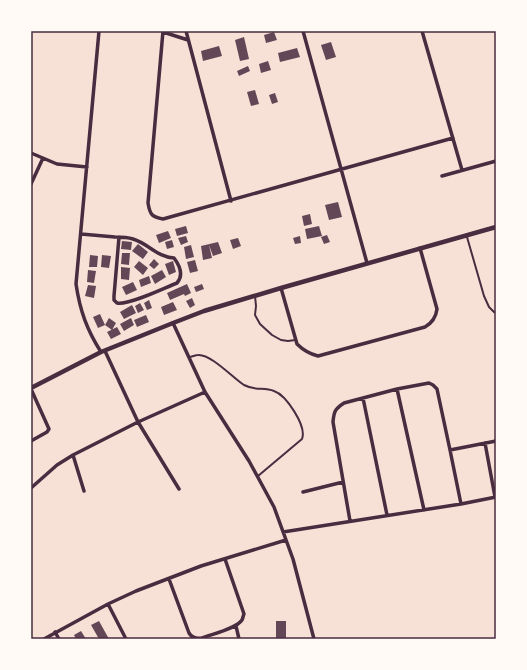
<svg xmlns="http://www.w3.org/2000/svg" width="527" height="670" font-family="'Open Sans',sans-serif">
<rect width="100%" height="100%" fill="#f7e1d7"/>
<!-- building -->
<path fill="#644757" d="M274 32 277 40 266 43 264 35Z
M244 37 249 59 240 61 235 40Z
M331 42 336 57 326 60 321 45Z
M219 46 222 56 203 61 201 51Z
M297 48 300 57 280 62 278 53Z
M268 61 271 70 261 73 259 64Z
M248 66 250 71 239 76 237 71Z
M255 90 259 104 251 106 247 92Z
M275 93 278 102 272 104 269 95Z
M338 202 342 217 329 220 325 205Z
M310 214 312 224 304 226 302 216Z
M186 226 188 233 177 236 175 229Z
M319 226 322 236 307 239 305 229Z
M168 231 171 238 159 243 156 235Z
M327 235 330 242 324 244 321 237Z
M186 236 188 242 181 245 178 238Z
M300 236 301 243 295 244 293 238Z
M238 238 241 246 233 249 230 240Z
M172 240 174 247 167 249 165 242Z
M122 241 132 242 131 250 121 249Z
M218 242 222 253 213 256 209 245 212 258 203 260 201 246Z
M138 244 148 252 143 259 132 251Z
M191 245 194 257 186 259 184 247Z
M122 253H130L129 265 121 264Z
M90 255 98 256 97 267H89Z
M102 255 111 256 109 268 101 267Z
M154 259 159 264 154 269 149 265Z
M195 260 198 271 190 273 187 262Z
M139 261 148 268 143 275 134 267Z
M173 261 176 272 169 275 165 264Z
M121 267 130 268 129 280 121 279Z
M88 270 96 271 94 283 87 282Z
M162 270 166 277 155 284 151 276Z
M149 276 151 283 141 287 139 280Z
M133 282 137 290 126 295 122 287Z
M187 284 191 293 185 296 184 294 170 300 167 293Z
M202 284 204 289 196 292 194 287Z
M88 285 96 286 94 298 85 296Z
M192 298 195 305 190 308 186 301Z
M149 300 152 308 147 310 144 303Z
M173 302 177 310 164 315 161 307Z
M140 303 144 310 138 313 135 306Z
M132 305 136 313 124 319 120 312Z
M100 314 105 325 98 328 93 317Z
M146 315 149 322 137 327 134 320Z
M109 318 116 323 112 330 105 325Z
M131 318 134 325 124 331 120 324Z
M117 327 121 334 111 339 107 332Z
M99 621 109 639H99L91 625Z
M276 621H286V639H276Z
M81 631 86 639H76L74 635Z"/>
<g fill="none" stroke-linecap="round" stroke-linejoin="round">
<!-- service -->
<path stroke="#4a2c40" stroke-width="2" d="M467 237 484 296 489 307 494 312 496 313
M255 296 256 306 255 315 260 324 272 335 281 340 288 341 295 340
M189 357C192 357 195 355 198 355 211 354 233 378 244 385 255 391 264 387 274 391 286 395 307 426 302 439L258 476"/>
<!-- minor -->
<path stroke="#4a2c40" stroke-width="3.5" d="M99 31 76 284C80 311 87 330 101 352
M163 31 148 203C150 215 152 217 163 219L453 138
M186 31 231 201
M303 31 367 263
M422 31 462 170
M163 32 188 40
M31 153 57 164 87 167
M442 176 496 161
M31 184 43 158
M81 234C92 235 103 236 115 237 121 237 127 237 133 239 149 244 157 257 174 258 180 266 184 275 177 283 164 288 130 305 117 303L114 300V296L119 237
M281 288 297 344C303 350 310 354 318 356L425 327C432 323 436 317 437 309L420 248
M173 323 205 392 249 461 274 507 293 559 314 639
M105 351 138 422 179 489
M31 389 49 429 47 432 31 441
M397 389 424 510
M363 398 387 515
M485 443 495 497
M450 450 496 441
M73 455 84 491
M31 488 57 465 73 455 138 422 205 392
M303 492 343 482
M350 521 333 422C334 411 335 409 344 403L397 389 429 383 433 385 437 389 450 450 461 504
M283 532 461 504 496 497
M169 579 189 633C192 638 196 639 202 638 212 634 236 629 242 620 243 618 243 616 244 614L225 559
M108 604 126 639
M236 626 239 639
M55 632 59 639
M44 639 108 604 136 591 201 566 286 540"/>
<!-- tertiary -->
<path stroke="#4a2c40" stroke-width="4.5" d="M31 388 101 352 173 323 204 311 281 288 496 227"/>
</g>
<!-- border -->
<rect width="527" height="670" fill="none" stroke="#fffaf5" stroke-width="64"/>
<rect x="32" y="32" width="463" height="606" fill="none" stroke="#4a2c40" stroke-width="1.5"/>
</svg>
